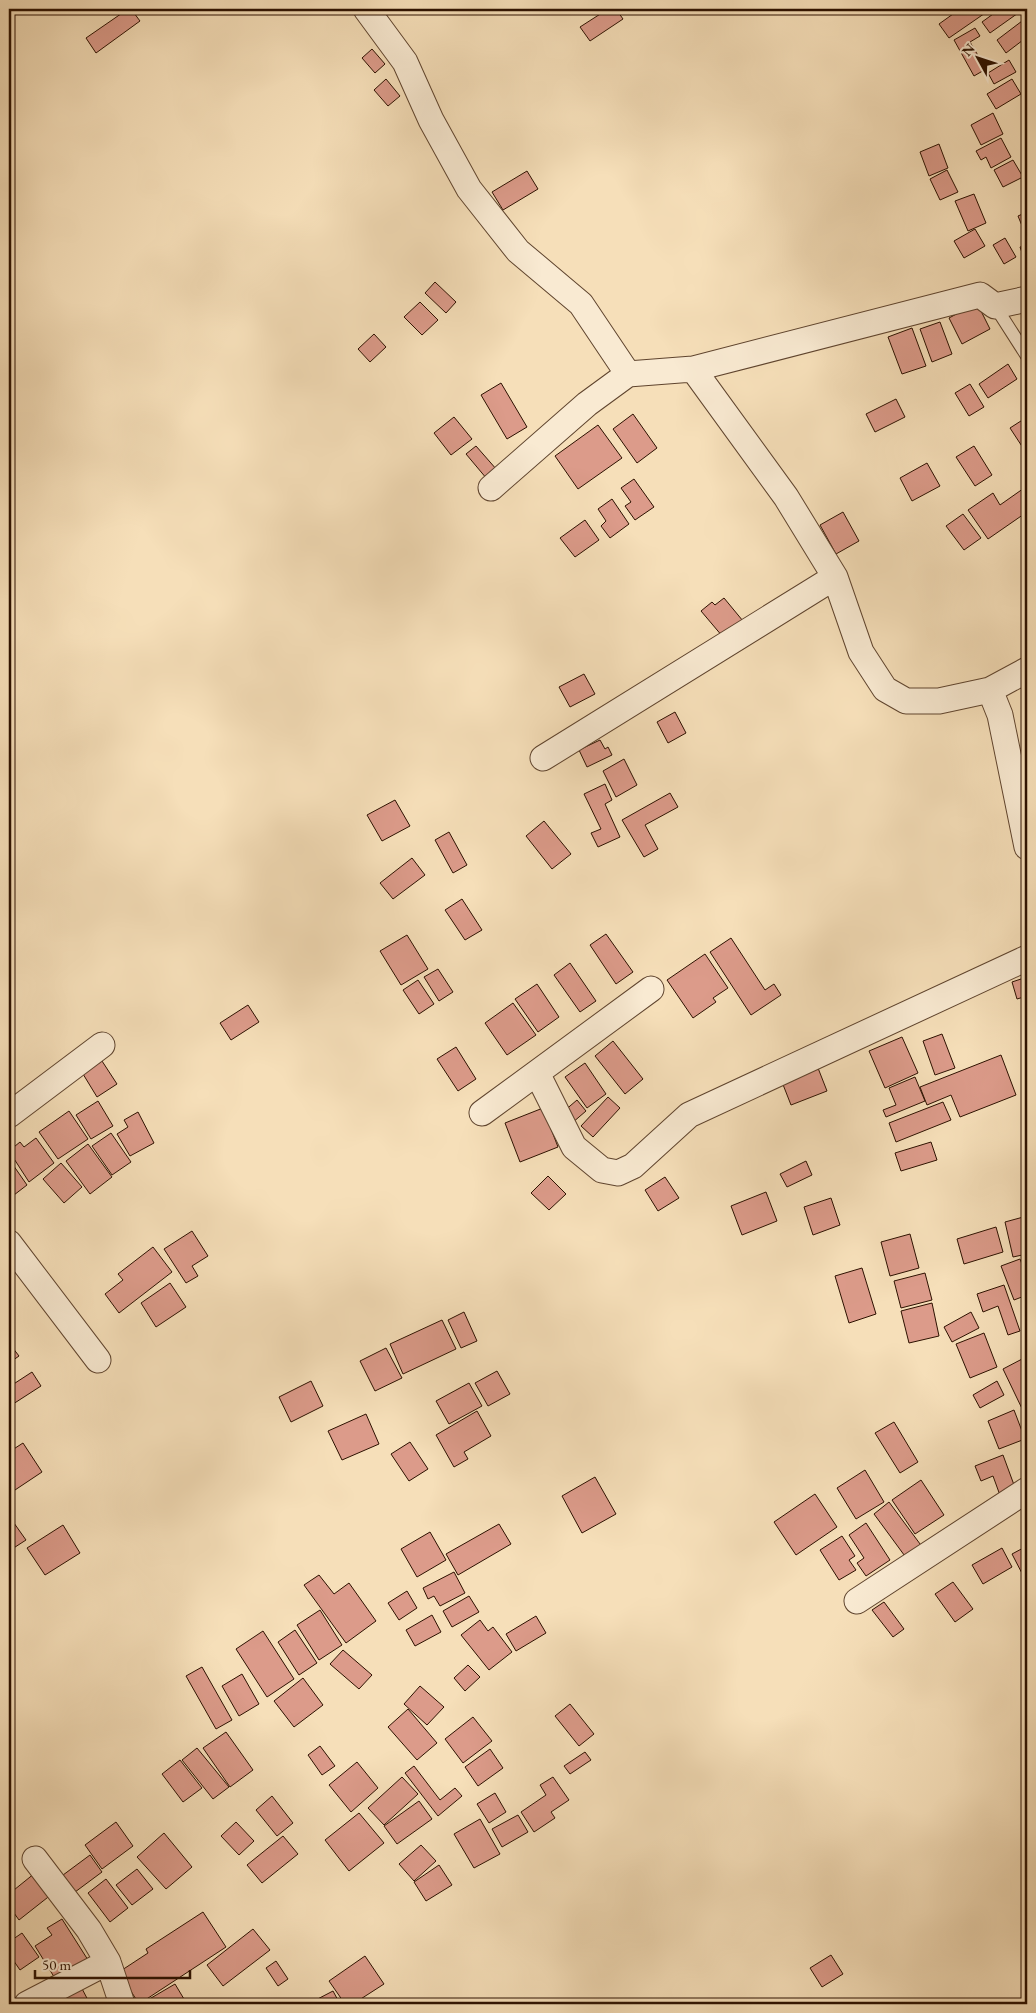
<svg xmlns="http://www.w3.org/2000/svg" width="1036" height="2013" font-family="'EB Garamond',serif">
<rect width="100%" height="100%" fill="#f6dfb9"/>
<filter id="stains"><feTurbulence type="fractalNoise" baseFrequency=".004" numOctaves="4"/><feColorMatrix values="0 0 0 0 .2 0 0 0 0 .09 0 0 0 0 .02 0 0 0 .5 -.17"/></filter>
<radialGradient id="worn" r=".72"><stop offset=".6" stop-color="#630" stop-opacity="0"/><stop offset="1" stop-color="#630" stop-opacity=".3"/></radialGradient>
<!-- building -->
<path fill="#dc9b8a" stroke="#2d1100" d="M128 9H131L140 21 96 53 86 38Z
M608 9H616L623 19 590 41 580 27Z
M960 9H991L949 38 939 24Z
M1000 9H1020L1021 11 990 33 982 22Z
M1026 18 1027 37 1006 53 997 40Z
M975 28 980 36 970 42 986 69 974 76 954 40Z
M372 49 385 64 375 73 362 58Z
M1009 60 1016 72 994 84 988 73Z
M386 79 400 96 388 106 374 90Z
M1012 79 1021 94 996 109 987 94Z
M993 113 1003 134 981 145 971 125Z
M1001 138 1011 157 991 168 986 157 981 160 976 151Z
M939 144 948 168 929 176 920 152Z
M1013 160 1023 177 1003 187 994 170Z
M947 170 958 192 940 200 930 179Z
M527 171 538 189 503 210 492 192Z
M974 194 986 223 968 231 955 201Z
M1027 212V238L1018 216Z
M975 229 985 246 964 258 954 241Z
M1005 238 1016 257 1004 264 993 245Z
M1027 245V263L1026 264 1020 247Z
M435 282 456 302 446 313 425 293Z
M420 302 438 320 422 335 404 317Z
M977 303 990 329 962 344 949 318Z
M940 322 952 354 932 362 920 329Z
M912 328 926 366 902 374 888 337Z
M374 334 386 347 370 362 358 349Z
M1008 364 1017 379 988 398 979 384Z
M501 383 527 427 507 439 481 395Z
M970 384 984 407 969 416 955 393Z
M896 399 905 417 875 432 866 414Z
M633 414 657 448 637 463 613 429Z
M454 417 472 439 451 455 434 433Z
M1024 419 1027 423V454L1010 428Z
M598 425 622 458 578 489 555 456Z
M476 446 497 470 487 479 466 454Z
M974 446 992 475 975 486 956 457Z
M927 463 940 486 912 501 900 478Z
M634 479 654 507 635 520 625 506 631 502 621 488Z
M1027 486V512L988 539 968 510 993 493 1000 505Z
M612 499 629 524 610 538 601 526 606 521 598 509Z
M843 512 859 541 836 554 820 525Z
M963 514 981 538 964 550 946 526Z
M585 520 599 540 575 557 560 538Z
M724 598 743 621 723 637 701 611 712 602 715 605Z
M584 674 595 694 570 707 559 687Z
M675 712 686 733 668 743 657 722Z
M600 740 605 749 608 747 612 755 587 767 579 750Z
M624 759 637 785 616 797 603 771Z
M605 784 612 800 605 804 620 837 598 847 591 833 601 829 584 794Z
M670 793 678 807 645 825 658 849 644 857 622 820Z
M395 800 410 826 382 841 367 815Z
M544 821 571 854 552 869 526 836Z
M449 832 467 865 453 873 435 840Z
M412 858 425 875 393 899 380 883Z
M462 899 482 930 465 940 445 910Z
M606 934 633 972 616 984 590 945Z
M407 935 428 969 401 985 380 951Z
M731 938 765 990 774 984 781 995 751 1015 710 952Z
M705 954 728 988 713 998 716 1002 693 1018 667 980Z
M570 963 596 1001 580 1012 554 975Z
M438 969 453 992 439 1001 424 977Z
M1027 977V996L1017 999 1012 982Z
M418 980 434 1004 419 1014 403 990Z
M537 984 559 1017 538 1032 515 999Z
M513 1003 536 1035 507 1055 485 1023Z
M248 1005 259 1022 231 1040 220 1023Z
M942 1034 955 1068 935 1075 923 1041Z
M902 1037 918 1073 885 1088 869 1051Z
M613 1041 643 1079 625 1094 595 1056Z
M456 1047 476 1079 458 1091 437 1059Z
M1001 1055 1016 1095 960 1117 951 1095 927 1105 920 1087Z
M102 1061 117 1084 97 1097 83 1074Z
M585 1063 606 1094 587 1108 565 1077Z
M818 1068 827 1091 791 1105 782 1082Z
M915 1077 925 1101 886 1117 883 1110 896 1105 889 1088Z
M608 1097 620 1108 593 1137 581 1126Z
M577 1100 586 1111 572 1123 563 1112Z
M98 1101 113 1126 91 1139 76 1115Z
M943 1102 951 1120 896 1142 889 1123Z
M543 1108 558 1147 520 1162 505 1123Z
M69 1111 88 1139 58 1159 39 1132Z
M138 1112 154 1143 130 1156 117 1134 128 1127 124 1120Z
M111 1133 131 1162 112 1175 92 1146Z
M36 1138 54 1163 29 1182 9 1151 20 1142 24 1147Z
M931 1142 937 1160 901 1171 895 1153Z
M88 1144 112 1177 90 1194 66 1161Z
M806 1161 812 1175 787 1187 780 1174Z
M11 1162 27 1185 14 1195 9 1188V1164Z
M61 1163 82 1187 64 1203 43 1179Z
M548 1176 566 1194 549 1210 531 1193Z
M665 1177 679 1198 658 1211 645 1190Z
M766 1192 777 1221 742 1235 731 1206Z
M831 1198 840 1225 813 1235 804 1207Z
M1027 1216V1254L1013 1257 1005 1222Z
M996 1227 1003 1252 964 1264 957 1239Z
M192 1231 208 1256 192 1266 198 1276 186 1283 164 1249Z
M910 1234 919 1268 890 1276 881 1242Z
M153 1247 172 1272 119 1313 105 1294 123 1280 118 1274Z
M1020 1259 1025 1272 1027 1271V1295L1014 1300 1001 1266Z
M862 1268 876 1314 849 1323 835 1276Z
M925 1273 932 1300 901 1308 894 1281Z
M170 1283 186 1307 156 1327 141 1303Z
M1004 1285 1020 1331 1008 1335 998 1306 983 1312 977 1294Z
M932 1303 939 1336 909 1343 901 1311Z
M464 1312 477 1341 461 1348 448 1320Z
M971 1312 979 1328 952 1342 944 1327Z
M442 1320 456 1349 403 1374 390 1344Z
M984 1333 997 1367 970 1378 956 1344Z
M9 1343 19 1356 9 1363Z
M386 1348 402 1378 375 1391 360 1361Z
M1024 1358 1027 1364V1419L1003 1369Z
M497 1371 510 1394 488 1406 475 1383Z
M32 1372 41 1386 10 1406 9 1387Z
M311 1381 323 1406 291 1422 279 1397Z
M997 1381 1004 1395 980 1408 973 1395Z
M469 1383 482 1406 449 1424 436 1401Z
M1014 1410 1025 1439 999 1449 988 1421Z
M477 1411 491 1436 464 1452 468 1459 454 1467 436 1435Z
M366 1414 379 1444 342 1460 328 1431Z
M894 1422 918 1462 900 1473 875 1433Z
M410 1442 428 1469 409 1481 391 1454Z
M23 1443 42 1472 9 1494V1452Z
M1003 1455 1017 1493 1001 1498 993 1476 981 1481 975 1466Z
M865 1470 884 1502 856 1519 837 1488Z
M595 1477 616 1514 582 1533 562 1496Z
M921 1480 944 1515 915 1534 892 1500Z
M815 1494 837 1527 796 1555 774 1522Z
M889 1502 926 1552 910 1563 874 1514Z
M9 1516 26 1540 9 1551Z
M866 1523 890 1560 866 1576 857 1563 864 1558 849 1535Z
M499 1524 511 1544 458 1575 446 1554Z
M63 1525 80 1553 45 1575 27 1548Z
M430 1532 446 1560 417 1577 401 1549Z
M842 1536 855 1556 849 1560 856 1570 839 1580 820 1550Z
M1027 1546V1583L1012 1554Z
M1002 1548 1012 1567 983 1584 972 1565Z
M454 1572 465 1593 440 1606 434 1596 428 1599 423 1588Z
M319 1575 334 1594 349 1583 376 1621 346 1643 304 1585Z
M953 1582 973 1609 955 1622 935 1594Z
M407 1591 417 1608 399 1620 388 1603Z
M469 1596 479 1612 452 1627 443 1611Z
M884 1602 904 1629 893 1637 872 1610Z
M320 1610 342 1645 319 1660 297 1625Z
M432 1615 441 1632 415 1646 406 1630Z
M536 1616 546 1633 516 1651 506 1634Z
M480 1620 488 1631 493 1627 512 1652 489 1670 461 1635Z
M295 1630 317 1663 299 1675 278 1642Z
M263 1631 294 1679 267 1697 236 1649Z
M343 1650 372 1675 359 1689 330 1664Z
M468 1665 480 1677 465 1691 454 1678Z
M202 1667 232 1720 216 1729 186 1676Z
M242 1674 259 1704 239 1716 222 1686Z
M303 1678 323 1705 294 1727 274 1701Z
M420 1686 444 1707 427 1725 404 1704Z
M570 1704 594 1734 579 1746 555 1716Z
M408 1709 437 1743 417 1760 388 1727Z
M473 1717 492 1741 463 1763 445 1739Z
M226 1732 253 1770 230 1787 203 1748Z
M320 1746 335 1766 322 1775 308 1755Z
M197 1748 229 1787 213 1799 182 1760Z
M490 1749 503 1768 478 1786 465 1767Z
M585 1752 591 1760 570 1774 564 1766Z
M180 1760 202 1788 183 1802 162 1774Z
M357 1762 378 1788 351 1812 329 1785Z
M414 1766 440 1800 455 1788 462 1796 438 1816 405 1773Z
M402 1777 418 1794 384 1825 368 1808Z
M553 1777 569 1800 551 1812 555 1818 534 1832 521 1812 546 1795 540 1785Z
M495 1793 506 1812 489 1823 477 1804Z
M272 1796 293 1823 277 1836 256 1810Z
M419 1801 432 1819 397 1844 384 1826Z
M359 1813 384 1843 349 1871 325 1840Z
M518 1815 528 1832 502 1847 492 1829Z
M480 1819 500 1854 474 1868 454 1834Z
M116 1822 133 1846 102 1869 85 1845Z
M236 1822 254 1841 239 1855 221 1836Z
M164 1833 192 1867 166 1889 137 1857Z
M283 1836 298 1854 262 1883 247 1865Z
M421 1845 436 1861 414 1881 399 1864Z
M90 1855 102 1872 71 1895 59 1878Z
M439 1865 452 1885 426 1901 414 1882Z
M137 1869 153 1889 132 1905 116 1885Z
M35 1873 52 1894 19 1920 9 1906V1894Z
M106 1879 128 1908 110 1922 88 1893Z
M203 1912 226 1947 139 2004 119 1972 148 1953 146 1949Z
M62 1919 88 1960 56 1980 35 1946 52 1935 47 1928Z
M253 1929 270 1950 223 1986 207 1965Z
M22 1933 39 1957 20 1970 9 1954V1942Z
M831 1955 843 1974 822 1987 810 1968Z
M365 1956 384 1984 353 2004H345L329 1981Z
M276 1961 288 1979 278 1986 266 1968Z
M78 1981 90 2004H36Z
M175 1984 187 2004H148L146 2001Z
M333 1991 340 2004H308Z"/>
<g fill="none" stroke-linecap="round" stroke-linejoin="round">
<defs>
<path id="service" d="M995 306 1027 356"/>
<path id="minor" d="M366 9 405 62 431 120 469 189 518 251 581 304 628 374
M693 369 786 497 835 577 861 652 885 689 906 701H939L990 690 1027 670
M491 488 587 404 628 374 693 369 980 295 995 306 1027 299
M990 690 1000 715 1027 847
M543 758 835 577
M537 1073 574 1147 602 1170 618 1173 633 1166 689 1115 1027 958
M482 1113 651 989
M9 1115 102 1045
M9 1243 98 1360
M857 1601 1027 1490
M35 1859 89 1930 108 1962 122 2004
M27 2004 108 1962"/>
</defs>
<!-- service casing -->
<use href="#service" stroke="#5f442e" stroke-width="14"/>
<!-- minor casing -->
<use href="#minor" stroke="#5f442e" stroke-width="27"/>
<!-- service -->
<use href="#service" stroke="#f9ead2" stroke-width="12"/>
<!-- minor -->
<use href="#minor" stroke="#f9ead2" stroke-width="25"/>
</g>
<!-- margin -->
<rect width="1036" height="2013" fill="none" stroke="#f6dfb9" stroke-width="30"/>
<rect x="10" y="10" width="1016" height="1993" fill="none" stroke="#2d1100" stroke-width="2.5"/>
<rect x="15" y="15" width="1006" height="1983" fill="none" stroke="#2d1100"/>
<!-- north arrow -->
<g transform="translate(978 58) rotate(310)" stroke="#f9ead2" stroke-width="4" paint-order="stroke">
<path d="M0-4L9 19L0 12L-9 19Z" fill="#2d1100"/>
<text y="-8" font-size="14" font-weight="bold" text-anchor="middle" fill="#2d1100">N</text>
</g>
<!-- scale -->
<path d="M35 1970v8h155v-8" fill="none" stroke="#2d1100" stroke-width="2.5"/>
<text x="42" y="1970" font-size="15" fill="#2d1100" stroke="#f9ead2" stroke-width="4" paint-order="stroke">50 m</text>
<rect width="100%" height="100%" filter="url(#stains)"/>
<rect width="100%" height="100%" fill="url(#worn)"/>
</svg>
